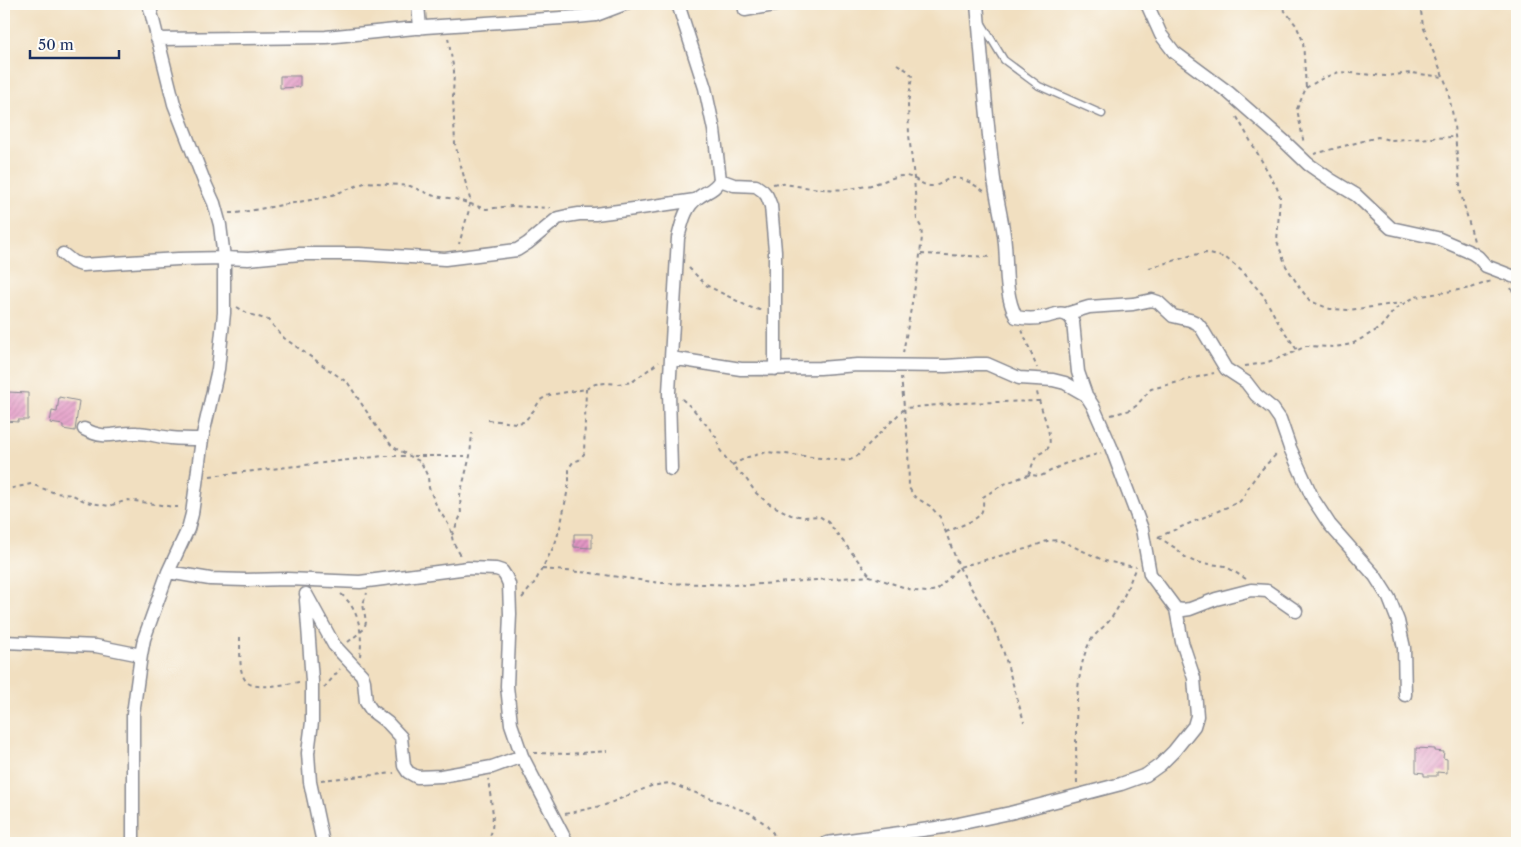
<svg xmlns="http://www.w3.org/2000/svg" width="1521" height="847" font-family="'Libre Caslon Text',serif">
<defs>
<pattern id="building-hatch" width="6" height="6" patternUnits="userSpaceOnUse" patternTransform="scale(1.25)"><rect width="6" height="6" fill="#e396c4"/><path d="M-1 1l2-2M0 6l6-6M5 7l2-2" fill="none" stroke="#b77ba2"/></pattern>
</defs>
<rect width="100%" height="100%" fill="#fdfcf7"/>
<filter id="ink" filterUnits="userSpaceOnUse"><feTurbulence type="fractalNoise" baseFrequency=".02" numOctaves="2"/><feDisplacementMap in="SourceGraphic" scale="10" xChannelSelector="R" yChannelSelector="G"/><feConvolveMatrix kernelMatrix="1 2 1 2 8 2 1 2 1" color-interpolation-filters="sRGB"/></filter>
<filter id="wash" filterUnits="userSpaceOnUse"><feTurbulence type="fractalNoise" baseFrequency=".0096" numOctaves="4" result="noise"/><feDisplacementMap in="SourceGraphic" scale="20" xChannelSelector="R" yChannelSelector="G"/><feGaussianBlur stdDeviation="1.12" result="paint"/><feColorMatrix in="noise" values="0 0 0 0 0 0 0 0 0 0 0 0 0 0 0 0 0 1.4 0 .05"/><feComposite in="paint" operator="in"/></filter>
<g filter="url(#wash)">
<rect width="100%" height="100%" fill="#f1dfc0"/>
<g id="blocks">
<!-- building -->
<path fill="url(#building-hatch)" d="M280 76H300V87L280 88Z
M8 392 28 393V420H18V422L6 421Z
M59 397 79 401 75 431 63 429V425L50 423 52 411 57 412Z
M574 534H592V548L574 547Z
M1416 748 1435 749V751L1444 752 1443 758 1447 759V773L1437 772V776H1424V773L1416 772Z"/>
</g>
</g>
<g filter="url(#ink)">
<use href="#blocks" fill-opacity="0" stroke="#86878f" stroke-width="1"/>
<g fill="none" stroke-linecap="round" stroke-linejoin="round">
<defs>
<path id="lane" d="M981 22 1004 60 1039 86 1102 114"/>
<path id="street" d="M418 4 420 28
M977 4C982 59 986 115 993 171 995 192 1001 213 1004 235 1008 262 1003 291 1016 317 1026 319 1035 319 1045 317 1051 316 1058 312 1064 314 1069 315 1071 318 1073 322L1078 372 1086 395
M1147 4 1161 35 1174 52 1228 92 1284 141 1308 164 1331 180 1356 195 1391 228 1437 238 1472 253 1478 257 1486 266 1512 276 1517 277
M745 10 780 4
M157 39 326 37 425 27 576 17 596 15 625 4
M720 180 734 185 756 186 763 191 767 196 771 206 775 251V369
M63 254 73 262 82 265 178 259 224 258 248 259 300 254H359L445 259 517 250 528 243 558 218 567 216 579 214H595L634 209 695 200
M1066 314 1089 307 1133 304 1152 300 1158 302 1173 316 1190 320 1197 323 1202 329 1226 369 1246 382 1256 395 1273 409 1280 419 1290 448 1313 499 1330 525 1375 576 1389 598 1398 621 1404 648 1405 695
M671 358 741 369 820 368 857 365 946 366 976 364H987L1019 378 1053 380 1065 383 1086 395 1093 406 1111 447 1142 529 1150 574 1176 609 1183 610 1190 609 1216 599 1251 590 1267 591 1296 611
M84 429C107 441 114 432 137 433 148 433 159 437 171 438 181 439 192 439 202 439
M671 469 669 392 678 238C682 223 685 206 699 197 707 191 715 190 720 180L714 130 705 88 678 4
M168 572 210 579 246 580 287 579 360 582 468 568 496 569 502 571 506 577 509 584 510 614 507 686 511 724 522 756 567 843
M306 594 334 645 362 675 364 681 366 702 372 711 388 723 401 737 404 766 408 772 417 777 441 776 492 767 522 756
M306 600 312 681V722L308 753 310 782 323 843
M4 642 96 646 141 655
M133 843V714L141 655 144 639 168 572 188 529 192 514 202 439 218 369 224 313V258L220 225 214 203 204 181 174 104 149 4
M827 843 944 827 1010 813 1121 784 1146 775 1160 765 1174 751 1194 726 1197 716 1194 678 1182 642 1176 609"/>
</defs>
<!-- lane casing -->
<use href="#lane" stroke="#86878f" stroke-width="9"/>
<!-- street casing -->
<use href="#street" stroke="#86878f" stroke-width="15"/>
<!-- path -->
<path stroke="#86878f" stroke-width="2" stroke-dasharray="4 4" stroke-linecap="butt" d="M1170 4 1210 6 1218 4
M1277 4 1285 11 1296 25 1303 41 1306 88 1297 109 1304 144
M1420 4 1423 26 1447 86 1453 116 1461 194 1474 241
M448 38 454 71 453 97 455 144 470 199 469 210 459 244
M897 64 908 71 912 76 908 104 909 135 914 178 917 220 921 227 922 237 919 264 903 353
M1306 88 1323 78 1339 72 1386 76 1411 73 1443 77
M1237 117 1277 188 1280 197 1277 241 1286 266 1300 288 1310 301 1330 309 1349 310 1402 303
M1314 154 1378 137 1389 140 1454 137
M773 184 778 183C803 187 830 192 855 188 862 187 870 186 877 183 886 181 894 176 903 176 914 175 921 186 931 186 939 186 943 181 949 179 961 175 974 185 984 191
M229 213H237L327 197 367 182 410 186 434 196 455 199 486 209 511 206 550 208
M921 254 993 257
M689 268 706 285 749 307 764 311
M1149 268 1193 255 1206 253 1226 258 1243 272 1263 295 1278 322 1297 350
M1511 288 1517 299
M237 307 249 314 268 320 284 338 348 383 378 429 393 447 421 462 428 477 429 488 437 507 450 527 453 542 461 556
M1022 330 1037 368
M1245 366 1265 363 1290 354 1306 346 1335 347 1352 344 1380 328 1395 309 1415 297 1471 288 1491 281
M901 377 908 445 909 488 915 497 930 506 940 517 959 567 992 624 1003 650 1024 722
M682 399 693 409 709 428 716 437 720 450 728 461 747 480 756 493 768 503 791 515 805 517 819 516 828 522 870 576
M1111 415 1130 410 1136 406 1151 389 1214 373
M488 420 516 423 524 422 534 410 540 400 549 395 586 389 595 384 606 383 618 384 632 382 659 362
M413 456H470
M732 465 748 457 767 452 847 461 855 458 905 408 959 403 1039 401
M1029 475C1031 469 1033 461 1037 456 1040 452 1047 452 1049 446 1053 435 1039 405 1037 392
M210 476 383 456H409
M4 490 31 484 55 493 73 495 86 502 109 506 128 500 174 507H180
M946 532C955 528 976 521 981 513 984 508 983 502 983 497L1002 485 1022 477 1029 475 1041 476 1064 464 1101 453
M452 535 461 515 460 495 470 456 472 433
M1158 537 1239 502C1244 498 1245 493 1248 488 1256 475 1267 463 1278 453
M1158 537 1177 549 1185 557 1195 562 1225 566 1246 579
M542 569 591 573 660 583 748 585 870 576 915 591 927 592 937 590 959 567 1029 548 1047 541 1059 540 1105 561 1135 567
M341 594C359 609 363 633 360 656
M522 598 535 582 555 544 561 524 569 483V468L573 462 579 460 584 454 586 389
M240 637C240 648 240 659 241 669 242 674 244 680 248 683 257 690 287 684 299 682
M348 642 364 629 366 622 363 604 367 593
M324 688 340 669
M534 753 568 754 607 751
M321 780 394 773
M1077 783C1076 746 1072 672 1091 640 1096 633 1104 627 1109 621 1122 604 1129 585 1136 566
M565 814 605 805 651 786 669 783 750 813 764 823 773 833 776 843
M487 843 492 831 493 814 488 779"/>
<!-- lane -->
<use href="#lane" stroke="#fff" stroke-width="6"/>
<!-- street -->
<use href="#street" stroke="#fff" stroke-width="12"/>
</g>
</g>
<!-- margin -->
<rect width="1521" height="847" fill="none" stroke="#fdfcf7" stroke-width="20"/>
<!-- scale -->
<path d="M30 50v8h89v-8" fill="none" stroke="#1b2f5e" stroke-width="2.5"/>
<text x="38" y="50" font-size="15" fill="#1b2f5e" stroke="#fdfcf7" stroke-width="4" paint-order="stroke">50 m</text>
</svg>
